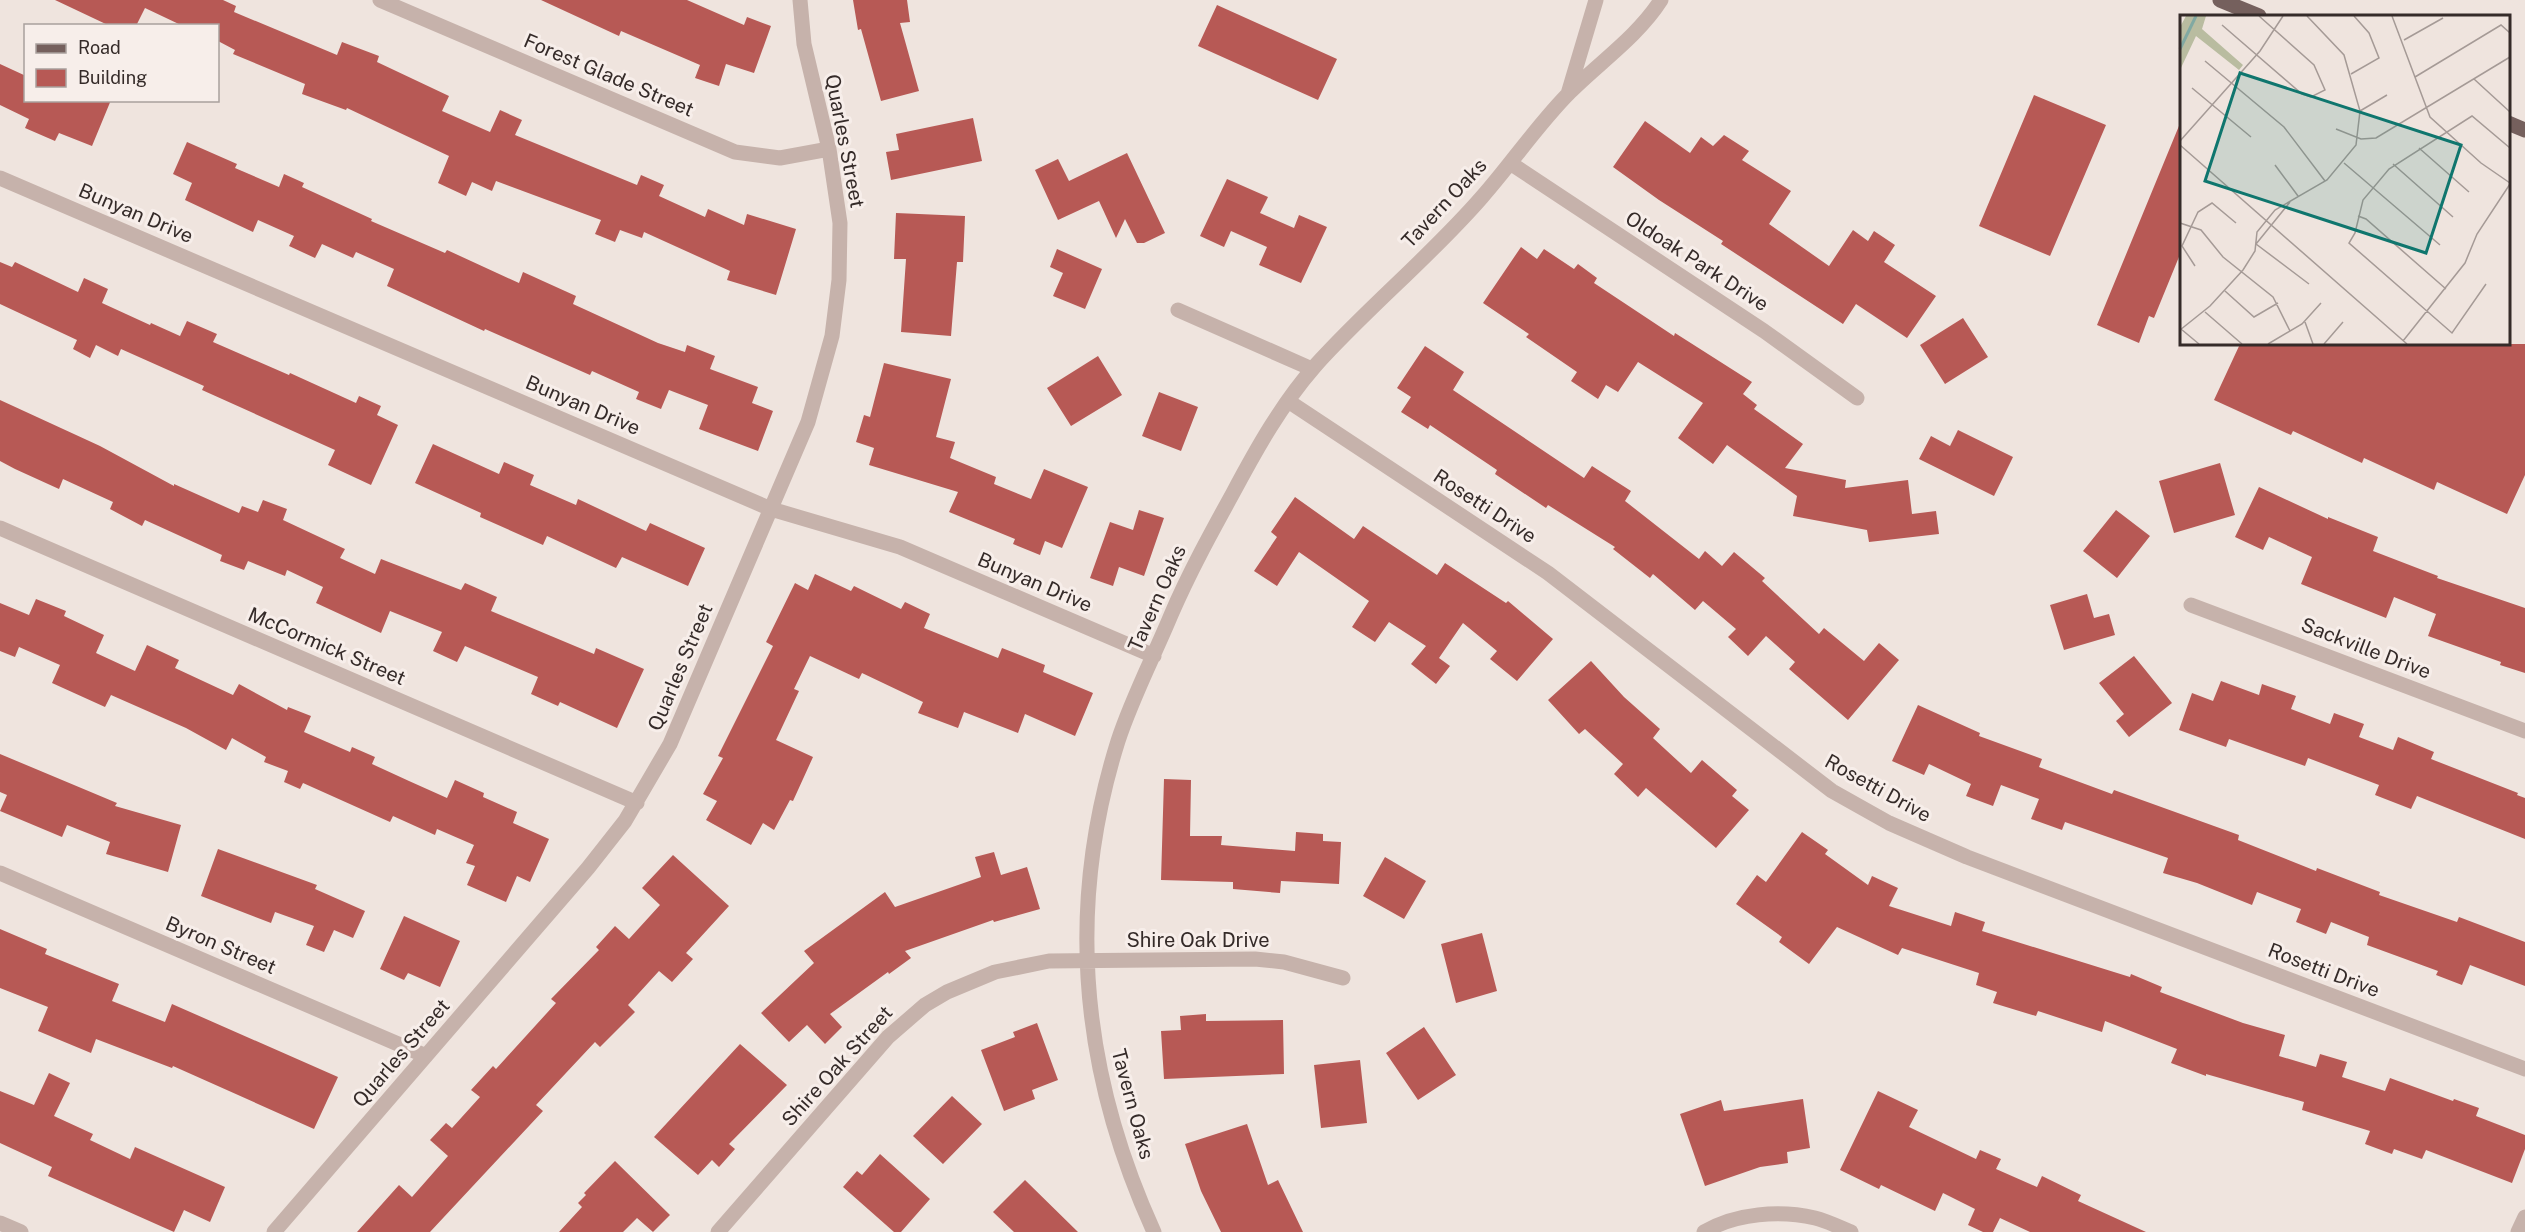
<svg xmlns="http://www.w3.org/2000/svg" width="2525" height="1232" font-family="'Public Sans',sans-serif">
<rect width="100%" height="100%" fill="#efe4de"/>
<!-- building -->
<path fill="#b75955" d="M55 0H223L236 6 234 12 337 55 342 42 379 56 377 62 449 96 442 111 490 132 500 110 522 120 515 135 637 185 641 175 664 185 659 196 705 217 708 209 744 225 747 214 796 229 776 295 727 280 730 271 644 232 642 238 620 230 615 242 595 234 601 220 496 181 492 191 472 182 466 196 438 183 449 156 347 108 346 110 302 94 305 84 233 54 235 50 218 41V26H183L145 8 136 26H110Z
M541 0H687L744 25 747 17 771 26 754 73 726 64 719 86 695 78 700 65 621 31 619 36Z
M853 0H907L910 22 900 23 919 91 881 101 861 29 858 30Z
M1217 5 1337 59 1318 100 1198 46Z
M0 64 26 76V100H111L92 146 59 133 55 141 25 128 29 119 0 105Z
M2034 95 2106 125 2050 256 1979 226Z
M973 118 982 161 891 180 886 152 899 150 896 134Z
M1645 121 1690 153 1701 137 1713 146 1724 135 1749 151 1742 160 1791 191 1769 224 1829 266 1853 230 1868 241 1874 231 1895 245 1884 262 1936 296 1907 338 1856 304 1843 324 1721 244 1723 241 1659 200 1613 167Z
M2181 121V252L2154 318 2149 316 2139 343 2097 325Z
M187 142 237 164 235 168 279 187 284 174 304 183 302 187 372 219 371 221 445 253 447 250 519 283 523 272 576 296 573 304 658 343 685 352 687 345 715 356 710 369 758 387 752 403 773 411 758 451 699 429 708 405 669 390 661 409 636 399 639 392 592 371 590 375 485 329 484 331 387 286 394 269 356 252 353 258 322 244 315 258 289 246 294 236 258 220 253 232 185 200 192 183 173 174Z
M1127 153 1165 233 1144 243H1137L1125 219 1116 238 1099 201 1058 220 1035 170 1058 159 1069 181Z
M1227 179 1268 197 1260 213 1294 228 1299 215 1327 227 1301 283 1259 265 1267 247 1231 231 1224 247 1200 236Z
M896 213 965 216 963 262H957L951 336 901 332 906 259H894Z
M1521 247 1537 259 1544 249 1574 269 1578 264 1597 278 1594 283 1674 336 1675 333 1752 382 1743 394 1757 405 1754 409 1803 444 1785 468 1846 480 1845 488 1908 480 1912 514 1936 511 1939 534 1869 542 1867 530 1793 516 1797 496 1727 445 1713 464 1678 438 1703 403 1638 362 1618 392 1606 385 1598 399 1571 381 1577 372 1526 337 1529 334 1483 303Z
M1057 249 1102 269 1085 309 1053 296 1063 273 1050 267Z
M0 262 12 267 15 262 78 292 84 278 108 289 102 303 150 325 151 323 180 336 187 321 217 334 213 342 289 375 290 373 356 403 359 396 381 406 377 415 398 425 371 485 328 465 335 450 202 390 204 386 121 349 118 356 96 345 90 358 73 349 77 340 0 304Z
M1963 318 1988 357 1945 384 1920 345Z
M2240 344H2525V475L2507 514 2437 482 2434 490 2364 458 2362 463 2293 431 2291 435 2214 400Z
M1425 346 1464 372 1453 390 1584 478 1592 466 1631 491 1625 501 1699 559 1705 551 1722 566 1734 552 1765 578 1762 581 1819 634 1824 628 1864 661 1879 643 1899 660 1848 720 1789 669 1795 662 1766 636 1748 656 1728 637 1736 629 1703 601 1695 610 1653 574 1650 578 1613 549 1615 547 1548 505 1546 508 1495 474 1497 470 1430 425 1428 429 1401 412 1411 397 1397 388Z
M1098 356 1122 395 1071 426 1047 388Z
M884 363 951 379 936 437 955 442 950 458 996 477 994 484 1031 499 1044 469 1088 487 1062 548 1045 541 1040 555 1013 544 1015 539 949 512 958 492 869 465 874 448 856 442 864 415 870 417Z
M1159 392 1198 407 1181 451 1142 436Z
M0 400 100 446 174 486V484L239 513 242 506 258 512 263 500 287 509 283 520 345 549 340 558 375 574 381 559 461 590 465 583 497 597 491 611 594 654 596 648 644 669 617 728 560 702 558 706 531 694 538 677 465 646 457 662 433 651 442 632 390 611 381 633 316 603 323 587 287 570 285 576 248 561 244 570 220 561 222 555 145 520 142 526 110 509 113 502 63 479 59 489 15 469 0 461Z
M1958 430 2013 457 1994 496 1919 459 1931 436 1950 446Z
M433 444 499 474 504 462 534 475 530 485 576 505 578 499 646 531 650 523 705 548 688 586 622 557 616 568 547 536 543 545 480 517 481 513 415 483Z
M2220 463 2235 515 2174 533 2159 481Z
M2259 487 2328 519V517L2378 537 2373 551 2438 576 2437 578 2525 608V673L2500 665 2501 662 2428 636 2436 614 2394 597 2386 618 2301 584 2312 557 2269 537 2263 550 2235 537Z
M1295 497 1354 539 1363 526 1437 575 1445 563 1506 603 1508 601 1553 639 1517 681 1490 659 1497 651 1463 623 1439 658 1450 666 1436 684 1411 664 1426 646 1389 622 1375 642 1352 627 1369 601 1299 552 1277 586 1254 571 1277 537 1271 532Z
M1139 510 1164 518 1144 576 1119 567 1113 586 1090 578 1110 522 1133 530Z
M2116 510 2150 536 2117 578 2083 551Z
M815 574 851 591 854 586 901 609 905 602 930 614 924 628 998 658 1002 648 1045 665 1043 672 1093 693 1075 736 1025 714 1018 733 964 712 958 728 918 713 923 702 862 673 859 679 810 656 794 689 799 691 776 740 813 757 793 801 790 800 774 830 763 823 751 845 706 820 717 801 703 794 723 758 718 756 773 646 766 642 795 583 808 590Z
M2087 594 2094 618 2109 614 2115 635 2064 650 2050 605Z
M36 599 66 611 64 616 104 635 96 653 135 671 147 645 179 660 175 668 233 695 239 684 287 710 288 707 311 716 304 732 350 752 352 747 375 757 372 764 409 781 447 798 455 780 484 793 483 797 517 812 513 823 549 839 530 882 517 876 506 902 467 885 475 866 466 863 474 845 437 829 435 835 393 816 390 822 303 783 300 789 284 782 288 771 264 762 266 757 232 738 226 750 186 728 111 695 105 707 52 683 60 665 19 647 15 657 0 651V603L29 615Z
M2134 656 2172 703 2129 737 2116 721 2124 714 2099 683Z
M1591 661 1624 697 1660 729 1653 738 1691 773 1702 760 1737 790 1732 796 1749 810 1716 848 1646 788 1638 797 1614 774 1623 764 1585 729 1579 734 1548 700Z
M2221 681 2259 695 2262 684 2296 696 2291 709 2330 724 2334 713 2364 724 2359 737 2393 750 2398 737 2434 752 2431 759 2518 793 2517 795 2525 798V839L2417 796 2411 809 2375 795 2379 785 2308 758 2305 766 2229 739 2226 747 2179 730 2192 693 2213 701Z
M1918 705 1980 733 1979 736 2042 759 2039 767 2112 794 2114 790 2239 835 2238 840 2316 871 2317 868 2380 892 2379 895 2457 922 2459 917 2525 942V986L2470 965 2462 985 2436 975 2438 971 2367 945 2369 937 2331 922 2326 934 2296 922 2301 909 2257 892 2252 905 2197 883 2163 873 2168 858 2065 822 2062 830 2031 819 2039 799 2001 785 1993 806 1966 796 1971 784 1929 764 1924 775 1892 761Z
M0 754 117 803 115 806 181 825 168 872 106 854 110 842 67 825 62 837 0 811 7 795 0 792Z
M1164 779 1191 780 1190 836H1222L1221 845 1295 851 1296 832 1323 834V841L1341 842 1339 884 1281 881 1280 893 1233 889V882L1161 880Z
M1802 832 1828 850 1825 854 1868 885 1872 876 1898 888 1889 906 1951 926 1955 912 1985 922 1982 931 2130 977 2131 974 2162 987 2160 992 2243 1023 2285 1035 2279 1056 2316 1067 2320 1054 2347 1062 2342 1077 2385 1091 2390 1078 2453 1101 2454 1099 2479 1108 2476 1116 2525 1135V1149L2512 1183 2426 1150 2422 1159 2394 1149 2392 1154 2365 1144 2370 1131 2302 1110 2304 1102 2206 1074V1076L2171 1063 2177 1049 2105 1021 2102 1032 2038 1011 2036 1016 1993 1003 1997 992 1976 985 1979 973 1902 948 1898 955 1837 927 1809 964 1779 942 1782 937 1736 904 1757 875 1766 882Z
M218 849 317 885 315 889 365 911 353 938 334 930 324 952 306 945 314 926 275 912 271 923 201 896Z
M994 852 1001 875 1027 867 1040 909 994 922 993 920 905 951 911 958 889 974 888 972 830 1014 842 1027 825 1044 807 1025 789 1042 761 1013 814 963 804 951 885 892 895 907 981 877 975 857Z
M673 855 729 906 686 953 693 959 672 982 659 971 628 1005 635 1012 600 1047 595 1042 536 1105 543 1111 430 1232H357L399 1185 412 1197 448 1156 430 1140 446 1123 452 1128 480 1097 471 1090 493 1066 496 1069 556 1003 551 999 599 950 596 947 615 926 629 939 660 905 642 888Z
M1385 857 1426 881 1404 919 1363 896Z
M404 916 460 941 440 987 408 973 404 980 380 969Z
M0 929 47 949 45 954 119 984 112 1001 165 1022 172 1004 338 1077 314 1129 173 1066 172 1068 96 1039 91 1053 38 1031 48 1007 0 988Z
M1482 933 1497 991 1456 1003 1441 944Z
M1206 1014V1021L1283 1020 1284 1074 1164 1079 1161 1031 1181 1030 1180 1016Z
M1037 1023 1058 1080 1032 1090 1035 1099 1004 1111 981 1050 1015 1037 1013 1032Z
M1424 1027 1456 1075 1418 1100 1386 1053Z
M740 1044 787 1085 729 1144 735 1149 719 1167 712 1160 698 1175 654 1137Z
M1360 1060 1367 1123 1321 1128 1314 1065Z
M49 1073 70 1083 54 1116 93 1134 90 1140 130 1159 135 1147 225 1187 210 1222 184 1210 174 1232 48 1176 52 1167 0 1143V1091L34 1105Z
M1878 1091 1918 1110 1909 1127 1976 1159 1980 1150 2001 1159 1996 1169 2037 1187 2042 1176 2081 1195 2078 1201 2146 1232H2030L2000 1218 1993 1232H1983L1968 1225 1975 1209 1943 1193 1935 1211 1881 1185 1879 1189 1840 1170Z
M952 1096 982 1124 943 1164 913 1136Z
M1803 1099 1810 1148 1787 1152 1788 1163 1760 1167 1705 1186 1680 1114 1721 1100 1724 1111Z
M1247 1124 1268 1185 1278 1180 1303 1232H1221L1201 1191 1185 1144Z
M880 1154 930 1199 901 1232H894L843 1187 857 1171 862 1175Z
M615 1161 670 1215 653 1232 637 1218 623 1232H559L582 1207 578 1203 586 1195 584 1193Z
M1025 1180 1078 1232H1014L993 1212Z"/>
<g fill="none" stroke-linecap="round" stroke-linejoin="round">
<!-- minor -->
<path stroke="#c6b2ab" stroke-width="15" d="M380 0 735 152 780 158 829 149
M1568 94 1596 0
M1510 163 1764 331 1857 398
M0 178 771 509 900 547 1154 656
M1178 310 1312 369
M1288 401 1548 573 1832 791 1889 823 1967 857 2525 1069
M0 528 637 803
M2191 605 2525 731
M0 873 426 1056
M0 1223 21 1232
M274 1232 588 868 625 821 670 744 808 422 832 336 839 280 840 223 829 149 804 44 800 0
M718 1232 888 1037 925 1005 947 992 995 972 1049 961 1255 959 1284 962 1343 978
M1154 1232C1081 1072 1065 909 1118 741 1132 698 1154 656 1171 615 1189 573 1211 533 1233 493 1257 448 1281 405 1315 366 1368 307 1430 257 1482 197 1512 163 1538 124 1570 92 1600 62 1638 36 1661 0
M1704 1232C1736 1213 1780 1210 1815 1218 1827 1221 1839 1227 1851 1232
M2518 1232 2525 1217"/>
<!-- major -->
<path stroke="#75605d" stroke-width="15" d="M2220 0 2259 16
M2508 123 2525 130"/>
</g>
<g text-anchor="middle" stroke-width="6" stroke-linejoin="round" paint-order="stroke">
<!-- street labels -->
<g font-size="20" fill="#352b29" stroke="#f7eeea">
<text transform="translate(609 75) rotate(23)" y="7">Forest Glade Street</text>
<text transform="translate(845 141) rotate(79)" y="7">Quarles Street</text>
<text transform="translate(1444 203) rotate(-47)" y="7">Tavern Oaks</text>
<text transform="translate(136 213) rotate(23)" y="7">Bunyan Drive</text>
<text transform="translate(1697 261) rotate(33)" y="7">Oldoak Park Drive</text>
<text transform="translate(583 405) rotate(23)" y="7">Bunyan Drive</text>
<text transform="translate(1485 506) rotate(33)" y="7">Rosetti Drive</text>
<text transform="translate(1035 582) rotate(23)" y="7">Bunyan Drive</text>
<text transform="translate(1157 598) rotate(-66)" y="7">Tavern Oaks</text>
<text transform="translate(327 646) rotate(23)" y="7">McCormick Street</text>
<text transform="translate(2366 648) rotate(21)" y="7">Sackville Drive</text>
<text transform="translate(680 667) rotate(-67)" y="7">Quarles Street</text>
<text transform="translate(1878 788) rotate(29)" y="7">Rosetti Drive</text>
<text x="1198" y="947">Shire Oak Drive</text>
<text transform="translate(221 945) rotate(23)" y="7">Byron Street</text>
<text transform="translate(2324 970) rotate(21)" y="7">Rosetti Drive</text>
<text transform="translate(401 1053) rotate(-49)" y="7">Quarles Street</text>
<text transform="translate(837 1066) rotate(-48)" y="7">Shire Oak Street</text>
<text transform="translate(1133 1104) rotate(75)" y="7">Tavern Oaks</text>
</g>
</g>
<!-- overview -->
<g transform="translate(2180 15)">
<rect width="330" height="330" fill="#efe4de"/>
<path d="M6 1H26L22 14 63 50 59 55 16 21 0 55V12Z" fill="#b9bca0"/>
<path fill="none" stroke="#81a9a2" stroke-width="3" d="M0 34 16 1"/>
<path fill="none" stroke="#a59a96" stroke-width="1.5" d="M212 1 250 102 301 148 330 168M42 10 122 79 131 82 145 75 134 50 79 1M224 25 263 3M25 46 104 112 145 166M171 59 199 43 189 18 174 1M235 62 321 10 330 18M294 64 330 97M12 73 71 122M180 96 207 80M156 114 181 124 196 123 330 42M0 126 80 36 103 1M0 130 227 329M239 133 289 177M164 148 260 230M213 149 273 202M95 150 118 181M178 201 186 204 266 274M0 208 21 215 43 242 93 282 110 316M76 229 129 269M76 229 110 187M15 251 2 231 18 197 32 188 56 208M306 269 272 318 169 228 175 218 183 185 209 154 292 101 330 133M45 276 74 302 98 288M25 297 62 329M125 307 133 329M1 314 19 329M0 315 30 291 63 255 75 236 77 217 95 195 147 165 176 130 180 96 164 40 127 1M223 326 285 248 297 219 330 169M88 329 122 309 141 288M144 329 163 307"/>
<path fill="#0f766e" fill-opacity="0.15" stroke="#0f766e" stroke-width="3" d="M60 58 281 130 246 238 25 166Z"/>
<rect width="330" height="330" fill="none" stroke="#352b29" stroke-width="3"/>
</g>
<!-- legend -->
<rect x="24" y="24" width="195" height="78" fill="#f7eeea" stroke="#a9a09d" stroke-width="1.5"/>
<rect x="36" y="44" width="30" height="9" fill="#75605d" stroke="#a9a09d" stroke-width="1.5"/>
<text x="78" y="54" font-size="18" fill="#352b29">Road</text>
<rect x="36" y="69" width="30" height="18" fill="#b75955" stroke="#a9a09d" stroke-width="1.5"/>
<text x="78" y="84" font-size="18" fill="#352b29">Building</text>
</svg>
